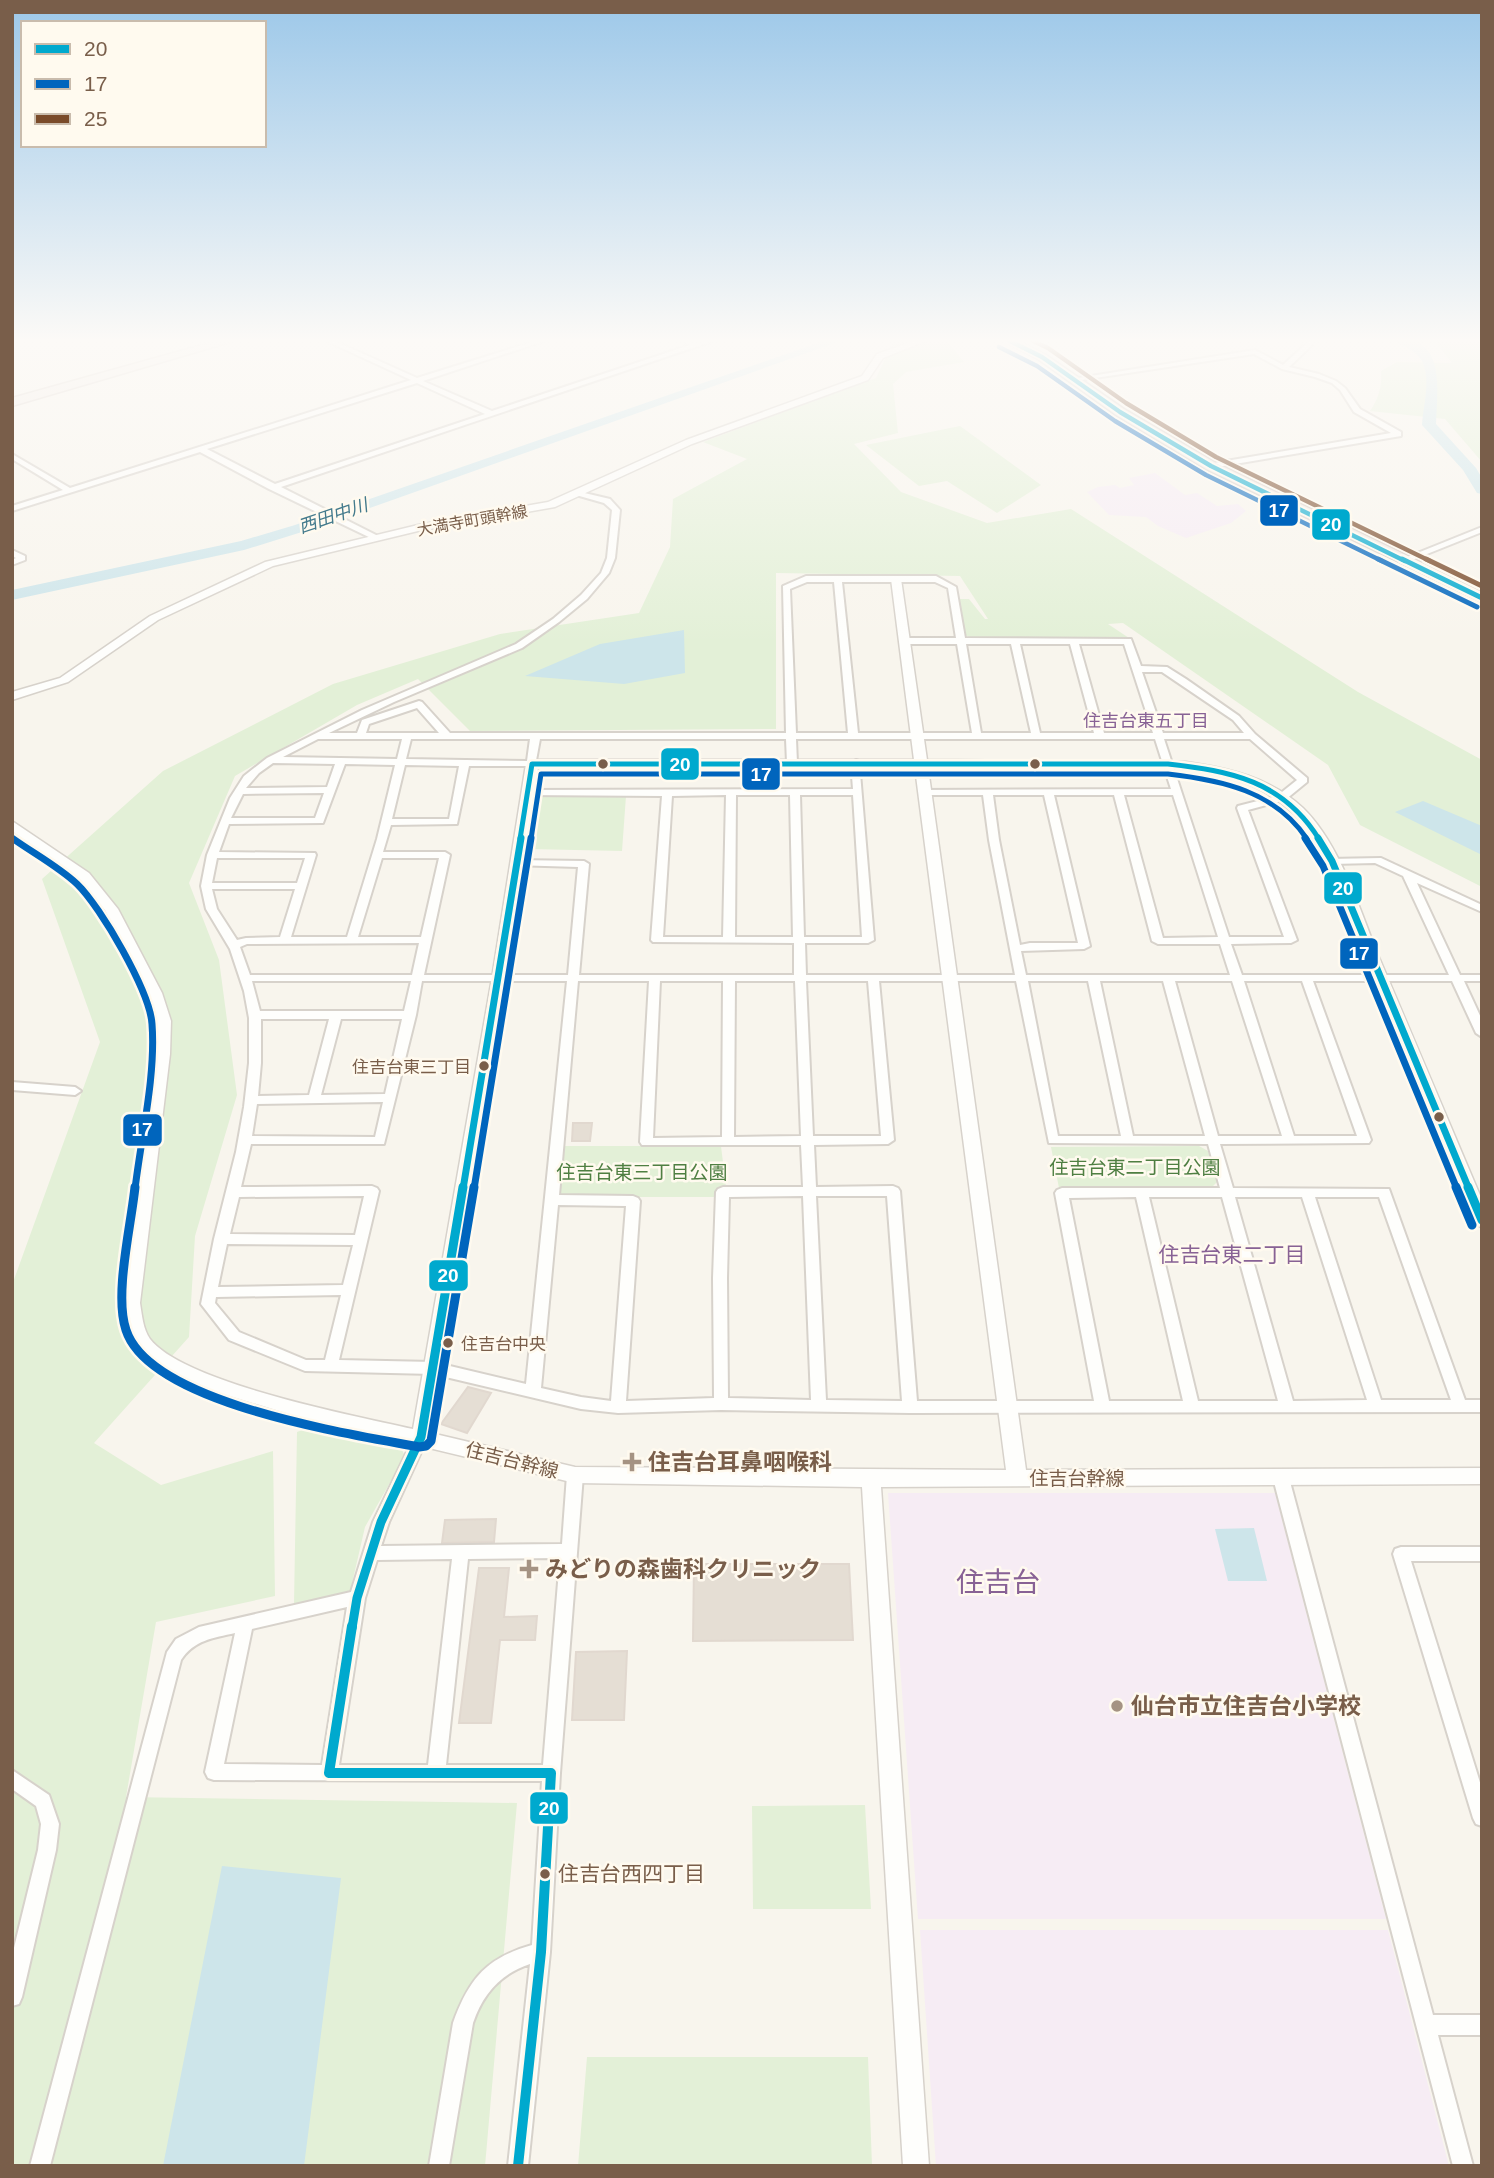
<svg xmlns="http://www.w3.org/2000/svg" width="1494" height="2178" font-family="Arial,'Noto Sans JP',sans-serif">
<rect width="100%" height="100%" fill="#f8f5ed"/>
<!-- education -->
<path fill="#f6ecf4" d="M1155 473 1185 495 1197 493 1217 506 1238 504 1246 511 1231 523 1186 538 1158 526 1146 517 1109 515 1087 492 1098 487 1115 485 1120 488 1134 485 1129 478Z
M888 1493H1275L1386 1919H918Z
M1388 1930 1449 2166H936L920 1930Z"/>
<!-- green -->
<path fill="#e3f0d7" d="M895 338H944L964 362 906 372 893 384 898 433 854 444 901 492 987 523 1071 509 1358 692 1482 760V887L1360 825 1328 765 1123 623 1108 624 1132 640 974 639 965 635 959 599H969L985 619H988L960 576 776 573V729L470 731 418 679 357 705 235 776 189 883 219 960 237 1095 195 1236 189 1337 94 1443 161 1485 273 1451 275 1596 156 1622 126 1797 517 1803 485 2166H12V1285L100 1042 42 879 163 771 333 684 500 634 639 613 670 547 673 499 747 459 703 442 876 378Z
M1420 338H1482V462L1445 419 1370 411C1379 398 1382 387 1381 371L1397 362 1452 363 1436 343Z
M960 426 1041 485 997 513 947 481 919 486 866 445Z
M545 796H626L622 851 528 849 535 800Z
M564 1146H721L726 1187 719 1189V1197H564L559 1192Z
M1199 1146 1208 1151 1218 1181 1212 1187 1059 1188 1051 1147Z
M318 1424 400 1446 405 1456 365 1527 350 1592 294 1604 297 1432Z
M865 1805 871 1909H753L752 1806Z
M587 2057H868L872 2166H578Z"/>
<!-- water -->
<path fill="#cde5ea" d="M684 630 685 673 624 684 525 676 600 644Z
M1423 801 1482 826V855L1395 812Z
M1254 1528 1267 1581H1228L1215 1529Z
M222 1866 341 1878 304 2166H163Z"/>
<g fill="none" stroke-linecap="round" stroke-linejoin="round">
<!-- river -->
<path fill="#cde5ea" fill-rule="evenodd" d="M832 338H849L305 531 244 550 12 600V590L241 541 295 525Z
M1391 338C1447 334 1437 388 1436 424L1476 468 1482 478V494L1477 493 1463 470 1422 425C1423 406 1433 373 1419 357 1412 348 1399 345 1391 338Z"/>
</g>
<!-- building -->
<path fill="#e5ded4" stroke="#e1d8cf" stroke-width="2" d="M573 1123H592L590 1141H572Z
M468 1387 491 1393 467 1433 441 1424Z
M496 1519 494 1542 442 1543 445 1520Z
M694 1564H849L853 1640 693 1641Z
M479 1568H509L504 1617 537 1616 535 1640H500L491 1723H459Z
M627 1651 624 1720H572L576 1652Z"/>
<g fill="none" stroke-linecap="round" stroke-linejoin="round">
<defs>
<path id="minor" d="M320 338H328L417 378 545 338H553L423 381 492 411 690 345 673 338C682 338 690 343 698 343 706 343 713 337 722 338L281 487 378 536V540H375L269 489 200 452 12 511V506L63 490 12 459V454L70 488 411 380ZM417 383 485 414 275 484 207 449Z
M1309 338H1315L1311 346 1289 367 1319 374 1336 381 1345 388 1360 409 1401 432V436L1211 468H1208V464L1391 433 1354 412 1340 390 1332 383 1315 377 1282 369 1254 354 1075 381 1072 379 1255 350 1283 365 1306 344Z
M576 491 610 499 620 510 615 558 609 573 587 599 559 622 522 648 394 702 329 733H357L362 720 419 701 422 702 450 733H786L783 586 806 576H936L956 587 965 638 1131 639 1141 666 1167 667 1186 679 1239 716 1255 734 1307 778V782L1285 800 1248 810 1297 940 1291 943 1231 944 1242 975H1449L1403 876 1375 863 1332 864 1328 863 1327 861 1328 859 1381 858 1482 905V912L1417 883 1460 975H1482V981H1464L1482 1020V1037L1476 1033 1452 981H1313L1371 1140 1369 1143 1220 1144 1233 1188 1389 1189 1465 1400H1482V1412L910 1413 721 1410 618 1413 581 1409 433 1374 305 1371 229 1340 201 1304 214 1239 236 1152 244 1107 249 1063V1018L244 991 230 949 206 909 201 886 207 855 230 798 244 776 267 758 362 710 516 644 553 619 581 595 601 573 607 558 612 510 604 503 576 495ZM807 582H834L848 733H796L790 589ZM842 582H935L948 588 956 638H904L900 641 904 644H957L972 733H858ZM966 644H1011L1031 733H981ZM1020 644H1070L1094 733H1040ZM1079 644H1124L1153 733H1104ZM1142 672H1162L1233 720 1244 733H1163ZM417 708 439 733H366L369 724ZM318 739H402L397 759 283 757ZM411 739H530L527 761 406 759ZM540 739H786L787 763 792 766 797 763 796 739H1155L1171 789 920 790 919 792 924 795H983L989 840 1015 975H806L805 943H868L874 940 859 761 856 760 851 763 853 789 527 790 522 793 523 795 662 796 651 940 653 942 794 943V975H579L589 864 584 861 516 860 512 861 511 863 512 865 578 867 568 975H424L450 855 445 852H383L391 825 457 824 469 766H535ZM1164 739H1250L1297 780 1277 796 1238 806 1237 808 1284 937H1229ZM273 763 335 764 327 787 246 788 259 773ZM345 764 395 765 377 839 347 937H291L316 855 315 853 219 852 229 824 323 823ZM405 765 459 766 449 819H392ZM324 793 315 818H231L243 794ZM726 795 723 937H663L672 796ZM736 795H790L793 937H735ZM800 795H853L862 937H804ZM993 795H1044L1078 943H1030L1020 945 999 840ZM1054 795H1114L1152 941 1158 944H1220L1230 975H1026L1021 951 1084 949 1090 946ZM1124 795H1173L1218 937 1163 938ZM217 858H305L297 883H212ZM382 858H439L421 937H358ZM212 889H295L280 937 246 938 237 940 217 909ZM419 943 412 975H250L240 947 247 944ZM252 981H411L404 1011H260ZM422 981H567L526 1384 433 1362 339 1360 379 1191 377 1188 372 1186 241 1187 251 1144H384L416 1015ZM578 981H649L640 1142 642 1145H801L803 1187H723L718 1189 716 1192 713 1278 714 1398 626 1401 640 1201 638 1198 633 1196 559 1195ZM660 981H723L722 1137 653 1138ZM735 981H795L801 1136 734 1137ZM806 981H868L881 1136H813ZM879 981H1016L1049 1143 1208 1144 1220 1188H1062L1057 1190 1055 1193 1094 1401H917L900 1191 898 1188 893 1186 816 1187 814 1145 888 1144 894 1140ZM1028 981H1088L1121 1136H1058ZM1100 981H1163L1205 1136H1133ZM1175 981H1232L1282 1136H1218ZM1244 981H1302L1357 1136H1294ZM261 1019H329L309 1095 258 1096 261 1063ZM341 1019H402L385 1094 321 1095ZM383 1102 375 1137 252 1136 257 1104ZM364 1196 355 1235 230 1234 239 1197ZM803 1196 811 1400 728 1398 727 1278 729 1197ZM816 1196H887L902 1401 826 1400ZM1136 1197 1183 1401H1109L1069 1198ZM1149 1197H1222L1278 1401H1198ZM1235 1197H1302L1367 1400 1293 1401ZM1315 1197H1379L1451 1400H1381ZM558 1205 626 1206 611 1401 581 1397 541 1388ZM227 1244 353 1245 343 1285 218 1287ZM341 1295 325 1360H306L239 1332 215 1303 216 1297Z
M1482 527V532L1407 562 1400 560Z
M12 550 25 556V560L12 565V560L16 558 12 556Z
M12 1082 75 1087 81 1091 75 1095 12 1090Z
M421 1431 426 1433 428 1437 389 1522 381 1546 562 1544 567 1475 570 1471 575 1469 580 1471 583 1475 560 1773 550 1952 528 2166H508L530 1964C500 1974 483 1994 473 2023L449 2166H429L453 2023C469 1979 486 1958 532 1945L542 1781 214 1780 208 1778 205 1772 235 1633C213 1638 194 1640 181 1660L50 2166H30L167 1652 176 1639 199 1627 351 1592 373 1522 416 1433ZM560 1558 543 1765H446L468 1559ZM452 1559 428 1765H339L365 1598 377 1560ZM347 1607 322 1765 224 1764 252 1629Z
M1281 1472 1286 1474 1289 1478 1433 2015H1482V2035H1438L1473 2166H1453L1273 1478 1276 1474Z
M1401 1547H1482V1561H1411L1482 1789V1826L1476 1824 1473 1818 1393 1554 1395 1549Z
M12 1770 49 1795 59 1824 56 1850 22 1997 19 2004 12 2006V1956L38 1850 41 1824 36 1806 12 1789Z"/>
<path id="tertiary" d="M922 338H933L883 358 868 380 692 444 555 507 418 531 273 566 158 620 68 682 12 700V692L60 678 150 616 265 562 418 525 548 502 686 440 862 376 877 354Z
M896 576 901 579 927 760 1186 762C1229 768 1271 778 1303 808 1340 844 1359 908 1378 955 1413 1036 1447 1118 1482 1200V1227L1476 1225 1473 1221 1325 861C1311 840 1301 818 1280 802 1222 758 1141 768 1072 768 1024 768 976 768 928 768L1026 1470 1482 1468V1484L881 1487 929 2166H903L862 1487 575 1483 296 1416 197 1386 153 1363 133 1342 125 1322 122 1303 154 1054 155 1021 148 993 105 910 79 879 12 831V821L89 873 118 909 162 993 171 1021 170 1054 140 1303C142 1315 143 1329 150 1339 184 1383 355 1416 413 1429L492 978 526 764 532 760H914L891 579ZM538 768H915L1006 1470 575 1467 431 1433 506 978Z"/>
<path id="trunk" d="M227 338H244L12 406V398Z
M998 338H1012L1046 355 1124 409 1216 463 1482 592V602L1206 469 1116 415 1038 359Z"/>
</defs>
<!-- minor casing -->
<use href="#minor" stroke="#d7d2cb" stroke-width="4"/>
<!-- tertiary casing -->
<use href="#tertiary" stroke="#d7d2cb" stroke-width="3"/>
<!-- trunk casing -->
<use href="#trunk" stroke="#dad1ca" stroke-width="3"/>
<!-- minor -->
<use href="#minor" fill="#fefefc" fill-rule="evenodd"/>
<!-- tertiary -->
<use href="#tertiary" fill="#fefefc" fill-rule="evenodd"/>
<!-- trunk -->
<use href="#trunk" fill="#f2ece6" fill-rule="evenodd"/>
<defs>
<path id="bus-1-far4" d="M1004 338 1042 357 1120 412 1211 466 1405 561"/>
<path id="bus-1-far3" d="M1402 559 1482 598
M520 839 532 764H1168C1231 771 1283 781 1319 839"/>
<path id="bus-1-far2" d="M1318 838 1332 861 1469 1189
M463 1189 521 838"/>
<path id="bus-1-far1" d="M1468 1187 1482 1220
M352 1628 357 1598 381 1522 421 1437 463 1187"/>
<path id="bus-1" d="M352 1626 329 1773H551L541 1952 518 2166"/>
<path id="bus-2-far3" d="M999 347 1037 366 1115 421 1206 475 1382 561"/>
<path id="bus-2-far2" d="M1378 559 1477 607
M531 839 541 774H1168C1221 780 1275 791 1307 839"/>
<path id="bus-2-far1" d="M12 838C33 853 59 867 77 884 101 907 150 992 152 1024 156 1075 141 1138 135 1189
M1305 838 1323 866 1457 1189
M474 1189 531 838"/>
<path id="bus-2" d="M135 1187C131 1226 114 1295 126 1330 150 1404 351 1434 419 1447L426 1446 431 1441 474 1187
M1456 1187 1472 1225"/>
<path id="bus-3-far1" d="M1027 338 1048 348 1126 403 1216 457 1430 561"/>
<path id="bus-3" d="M1426 559 1482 586"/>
</defs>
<!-- bus-1-far4 casing -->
<use href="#bus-1-far4" stroke="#fffaef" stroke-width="8"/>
<!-- bus-1-far3 casing -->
<use href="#bus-1-far3" stroke="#fffaef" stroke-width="10"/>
<!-- bus-1-far2 casing -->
<use href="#bus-1-far2" stroke="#fffaef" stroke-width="12"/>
<!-- bus-1-far1 casing -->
<use href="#bus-1-far1" stroke="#fffaef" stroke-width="14"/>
<!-- bus-1 casing -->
<use href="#bus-1" stroke="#fffaef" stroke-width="16"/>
<!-- bus-2-far3 casing -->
<use href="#bus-2-far3" stroke="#fffaef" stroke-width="8"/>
<!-- bus-2-far2 casing -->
<use href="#bus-2-far2" stroke="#fffaef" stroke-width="10"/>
<!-- bus-2-far1 casing -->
<use href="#bus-2-far1" stroke="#fffaef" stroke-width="12"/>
<!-- bus-2 casing -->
<use href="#bus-2" stroke="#fffaef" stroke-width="14"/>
<!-- bus-3-far1 casing -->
<use href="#bus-3-far1" stroke="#fffaef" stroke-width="8"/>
<!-- bus-3 casing -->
<use href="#bus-3" stroke="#fffaef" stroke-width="10"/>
<!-- bus-1-far4 -->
<use href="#bus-1-far4" stroke="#00a9ce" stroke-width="4.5"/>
<!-- bus-1-far3 -->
<use href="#bus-1-far3" stroke="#00a9ce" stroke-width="5"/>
<!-- bus-1-far2 -->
<use href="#bus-1-far2" stroke="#00a9ce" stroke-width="7"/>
<!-- bus-1-far1 -->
<use href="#bus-1-far1" stroke="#00a9ce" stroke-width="9"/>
<!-- bus-1 -->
<use href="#bus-1" stroke="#00a9ce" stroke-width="10"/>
<!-- bus-2-far3 -->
<use href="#bus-2-far3" stroke="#0065bd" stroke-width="4.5"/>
<!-- bus-2-far2 -->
<use href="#bus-2-far2" stroke="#0065bd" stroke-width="5"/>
<!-- bus-2-far1 -->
<use href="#bus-2-far1" stroke="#0065bd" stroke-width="7"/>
<!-- bus-2 -->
<use href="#bus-2" stroke="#0065bd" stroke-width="9"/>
<!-- bus-3-far1 -->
<use href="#bus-3-far1" stroke="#7a4b2a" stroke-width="4.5"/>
<!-- bus-3 -->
<use href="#bus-3" stroke="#7a4b2a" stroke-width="5"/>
</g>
<!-- sky -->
<linearGradient id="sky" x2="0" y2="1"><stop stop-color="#9dc8e9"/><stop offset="0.53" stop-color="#fcfaf7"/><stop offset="1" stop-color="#fcfaf7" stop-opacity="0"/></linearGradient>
<rect width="1494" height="643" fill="url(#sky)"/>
<!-- markers -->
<g fill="#795e4a" stroke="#fffaef" stroke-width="2.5">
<circle cx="603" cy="764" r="6"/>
<circle cx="1035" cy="764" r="6"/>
<circle cx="484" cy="1066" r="6"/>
<circle cx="1439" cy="1117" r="6"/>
<circle cx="448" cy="1343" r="6"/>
<circle cx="545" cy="1874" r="6"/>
</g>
<g fill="#a59383" stroke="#fffaef" stroke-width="2.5">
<path d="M628.5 1451.5h7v7h7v7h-7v7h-7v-7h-7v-7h7z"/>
<path d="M525.5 1558.5h7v7h7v7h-7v7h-7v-7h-7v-7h7z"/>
<circle cx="1117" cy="1706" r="7"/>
</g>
<g text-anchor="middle" stroke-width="5" stroke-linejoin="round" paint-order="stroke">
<!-- far-street labels -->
<g font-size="16" fill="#795e4a" stroke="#fffaef">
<text transform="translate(472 520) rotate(-10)" y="6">大満寺町頭幹線</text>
</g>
<!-- bus labels -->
<g font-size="17" fill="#795e4a" stroke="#fffaef" text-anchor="end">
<text x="471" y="1073">住吉台東三丁目</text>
<text x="461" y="1350" text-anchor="start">住吉台中央</text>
</g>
<!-- far-water labels -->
<g font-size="18" font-style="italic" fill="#437a8c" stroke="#fffaef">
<text transform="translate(333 516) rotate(-19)" y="6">西田中川</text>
</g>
<!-- far-neighbourhood labels -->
<g font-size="18" fill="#886295" stroke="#fffaef">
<text x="1146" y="727">住吉台東五丁目</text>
</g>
<!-- park labels -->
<g font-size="19" fill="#4f7f42" stroke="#fffaef">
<text x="1135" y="1174">住吉台東二丁目公園</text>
<text x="642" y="1179">住吉台東三丁目公園</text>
</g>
<!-- street labels -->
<g font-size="19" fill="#795e4a" stroke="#fffaef">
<text transform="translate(512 1460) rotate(14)" y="7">住吉台幹線</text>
<text x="1077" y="1485">住吉台幹線</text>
</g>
<!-- neighbourhood labels -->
<g font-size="21" fill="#886295" stroke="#fffaef">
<text x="1232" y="1262">住吉台東二丁目</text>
</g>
<!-- near-bus labels -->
<g font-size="21" fill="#795e4a" stroke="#fffaef" text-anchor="start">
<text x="558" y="1881">住吉台西四丁目</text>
</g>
<!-- near-poi labels -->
<g font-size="23" font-weight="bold" fill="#795e4a" stroke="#fffaef" text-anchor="start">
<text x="648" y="1470">住吉台耳鼻咽喉科</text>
<text x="545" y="1577">みどりの森歯科クリニック</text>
<text x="1131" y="1714">仙台市立住吉台小学校</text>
</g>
<!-- near-quarter labels -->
<g font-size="28" fill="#886295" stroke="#fffaef">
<text x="998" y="1592">住吉台</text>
</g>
</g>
<g stroke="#fffaef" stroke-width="2.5">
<rect x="1259" y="494" width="40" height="33" rx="7" fill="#0065bd"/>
<rect x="1311" y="508" width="40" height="33" rx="7" fill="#00a9ce"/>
<rect x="660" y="747" width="40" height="34" rx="7" fill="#00a9ce"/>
<rect x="741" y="757" width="40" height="34" rx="7" fill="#0065bd"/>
<rect x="1323" y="871" width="40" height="34" rx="7" fill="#00a9ce"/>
<rect x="1339" y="937" width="40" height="33" rx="7" fill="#0065bd"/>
<rect x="122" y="1113" width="41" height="34" rx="7" fill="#0065bd"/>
<rect x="428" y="1259" width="41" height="33" rx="7" fill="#00a9ce"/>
<rect x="529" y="1791" width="40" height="34" rx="7" fill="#00a9ce"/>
</g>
<g font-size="19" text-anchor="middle" font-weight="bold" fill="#fff">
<text x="1279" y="517">17</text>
<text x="1331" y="531">20</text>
<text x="680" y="771">20</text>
<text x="761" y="781">17</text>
<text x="1343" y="895">20</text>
<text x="1359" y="960">17</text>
<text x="142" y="1136">17</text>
<text x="448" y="1282">20</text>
<text x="549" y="1815">20</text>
</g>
<!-- border -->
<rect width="1494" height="2178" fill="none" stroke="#795e4a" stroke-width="28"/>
<!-- legend -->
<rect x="21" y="21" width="245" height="126" fill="#fffaef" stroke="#c9bcad" stroke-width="2"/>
<rect x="35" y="44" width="35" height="10" fill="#00a9ce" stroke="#c9bcad" stroke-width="2"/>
<text x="84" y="56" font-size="21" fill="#795e4a">20</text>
<rect x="35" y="79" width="35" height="10" fill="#0065bd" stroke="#c9bcad" stroke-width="2"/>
<text x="84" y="91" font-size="21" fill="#795e4a">17</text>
<rect x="35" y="114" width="35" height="10" fill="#7a4b2a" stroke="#c9bcad" stroke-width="2"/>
<text x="84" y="126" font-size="21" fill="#795e4a">25</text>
</svg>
